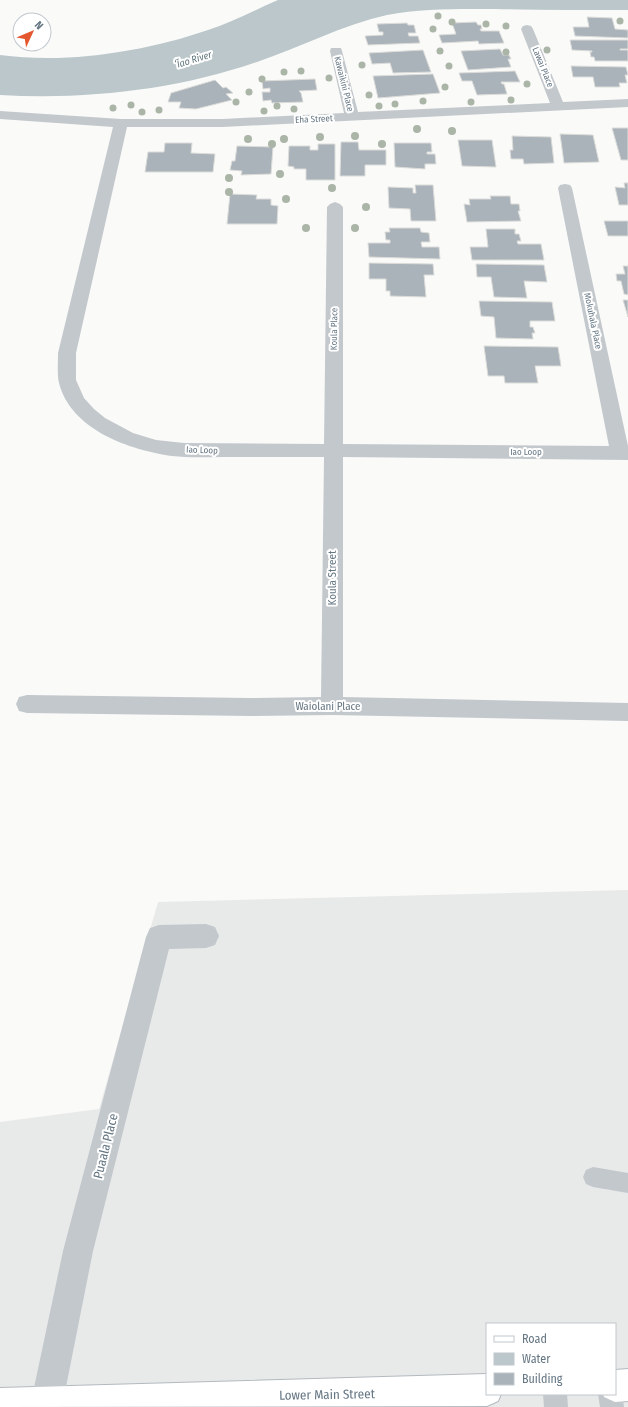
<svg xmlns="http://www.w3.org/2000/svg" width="628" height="1407" font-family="'Fira Sans Condensed',sans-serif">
<rect width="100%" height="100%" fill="#fafaf8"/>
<!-- built -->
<path fill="#e8e9e9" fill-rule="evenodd" d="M628 890V1407H0V1122L99 1109 158 902ZM487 1324H615V1394H487Z"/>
<!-- water -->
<path fill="#bbc7cb" d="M278 0H628V10C584 10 540 10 496 9 460 9 423 8 387 15 342 25 301 47 257 62 176 90 86 100 0 95V55C67 64 144 52 208 30 232 22 255 10 278 0Z"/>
<!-- building -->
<path fill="#aab3b9" stroke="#dcdcda" d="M587 17 612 18 615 29 628 30V38L575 36 573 27H589Z
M476 22 478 25H481L482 29H480L481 31H499L504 43 479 44 478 41 442 43 439 35 456 34 452 23Z
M407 23 408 25H414L416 33H408L409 36H418L420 43 368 45 365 36 383 35V32H379L377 24Z
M570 40H628V49H620V50H628V61H595L594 57H591L590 52H592V51L572 50Z
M500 49 503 55H509L511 59H508L511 67 468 70 461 51Z
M423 50 431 72 393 73 390 63 372 64 369 53Z
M571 66 626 67 628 75H625L627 83H619L620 87H595L593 77H573Z
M515 71 520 82H501L502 84H504L507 94 477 95 472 81H462L459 73Z
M433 74 440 93 378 98 373 76Z
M315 79 317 90 299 91 301 93 303 102 272 103 271 100 263 101 262 92H270V88L263 89 262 81Z
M215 80 223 88 226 87 233 93 226 94 232 100 196 109 179 108 181 102H168L171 93Z
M612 128H628V160H621Z
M560 134 593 135 599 162 564 163Z
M512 136 551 137 554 163 524 164 523 159H511L510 150H513Z
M458 140H492L496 167 462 166Z
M341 142H358L359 150H386V165H365V176H340Z
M165 143H192L191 153 215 154 213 172H145L148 152H164Z
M394 143H431L432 152H427V154H435L436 164H425V169L395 167Z
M318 144H335V180H306V169H294V167L288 166 289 146H310V150H318Z
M237 146 273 147 271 174 241 175 242 171 230 170 232 161H235Z
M624 183H628V205H619L615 187 625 188Z
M415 185H433L436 221H411L410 209 389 208 388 187 413 188V193H416Z
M230 194 257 195 256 199H271V205L278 206 277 224H227Z
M490 196H510L511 204H519L520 211H518L521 221 467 222 464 204 470 205 469 199H491Z
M604 221H628V236H608Z
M389 228H420L421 232 429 233 430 242H421L422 247H439L440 259 369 257 368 243H390V240H386L385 232H390Z
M486 229H515V234H519L521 241H517L518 244H541L544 260H472L470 247H488Z
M369 263 433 264 434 275H424L426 297 390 296V291H386V279H369Z
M476 264 544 265 547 282 524 281 527 298 494 297 491 277H477Z
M623 266H628V295L624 294 621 281H617L616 274H625Z
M623 300H628V317Z
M479 301 552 302 555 321H530V327H533L535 333H532L533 339 496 338 494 317 481 316Z
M484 346 558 347 561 366H535L538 383H505L504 376H488Z"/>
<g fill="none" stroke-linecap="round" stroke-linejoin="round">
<defs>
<path id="secondary" d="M628 1369V1401L615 1402 604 1397 603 1394H615V1370Z
M487 1374V1394H501L498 1401 487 1406 0 1407V1388Z"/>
</defs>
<!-- secondary casing -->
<use href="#secondary" stroke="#b3babf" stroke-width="2"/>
<!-- lane -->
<path fill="#c3c8cc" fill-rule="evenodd" d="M593 1167 628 1173V1193L593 1187 586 1184 583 1177 586 1170Z
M615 1385 618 1386 622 1394 624 1407H600L598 1394H615Z
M543 1394H567L568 1407H544Z"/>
<!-- street -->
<path fill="#c3c8cc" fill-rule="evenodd" d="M527 25 531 26 533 29 563 102 628 99V107L223 127H127L76 353V380L84 398 94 409 105 418 133 433 156 440 184 443 324 444 327 207 330 204 335 202 340 204 343 207V444L609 446 558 188 560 185 565 184 570 185 572 188 628 446V460L343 457V697L628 703V721L332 715 250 716 27 713 19 711 16 704 19 697 27 695 250 698 321 697 324 457C291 457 257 457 223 457 206 457 189 458 172 456 130 450 71 430 59 383 57 374 58 363 58 353L113 127 0 119V111L121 119H223L344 113 330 51 331 48H341L342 51 358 112 550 103 521 29 523 26Z
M206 924 215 927 219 936 215 945 206 948 169 949 93 1251 63 1402 61 1407H33L31 1402 63 1251 146 937 150 928 159 925Z"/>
<!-- secondary -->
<use href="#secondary" fill="#fff" fill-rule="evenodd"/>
</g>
<!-- trees -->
<g fill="#aab4a7">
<circle cx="438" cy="16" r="3.5"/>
<circle cx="620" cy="21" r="3.5"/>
<circle cx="452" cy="22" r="3.5"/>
<circle cx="486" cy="24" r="3.5"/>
<circle cx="506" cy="26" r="3.5"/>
<circle cx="433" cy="29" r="3.5"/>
<circle cx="547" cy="50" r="3.5"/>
<circle cx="440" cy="51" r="3.5"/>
<circle cx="506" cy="52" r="3.5"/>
<circle cx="362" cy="65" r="3.5"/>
<circle cx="449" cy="66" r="3.5"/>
<circle cx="301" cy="71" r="3.5"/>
<circle cx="284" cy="72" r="3.5"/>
<circle cx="329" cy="78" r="3.5"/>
<circle cx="262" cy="79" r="3.5"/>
<circle cx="527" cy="84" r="3.5"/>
<circle cx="445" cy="87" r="3.5"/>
<circle cx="249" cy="92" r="3.5"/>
<circle cx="369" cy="95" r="3.5"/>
<circle cx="511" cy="100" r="3.5"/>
<circle cx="423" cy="101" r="3.5"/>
<circle cx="236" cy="102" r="3.5"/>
<circle cx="471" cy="102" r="3.5"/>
<circle cx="395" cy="104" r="3.5"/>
<circle cx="131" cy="105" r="3.5"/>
<circle cx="277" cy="106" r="3.5"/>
<circle cx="379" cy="106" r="3.5"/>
<circle cx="113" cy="108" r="3.5"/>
<circle cx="294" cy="109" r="3.5"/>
<circle cx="159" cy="110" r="3.5"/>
<circle cx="264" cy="111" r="3.5"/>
<circle cx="142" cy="112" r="3.5"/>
<circle cx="417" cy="129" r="4"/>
<circle cx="452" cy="131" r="4"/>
<circle cx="355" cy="136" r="4"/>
<circle cx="320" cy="137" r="4"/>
<circle cx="248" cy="139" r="4"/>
<circle cx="284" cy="139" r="4"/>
<circle cx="272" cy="144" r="4"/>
<circle cx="382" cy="144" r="4"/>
<circle cx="280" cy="174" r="4"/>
<circle cx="229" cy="178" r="4"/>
<circle cx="332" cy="188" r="4"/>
<circle cx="229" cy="192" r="4"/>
<circle cx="286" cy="199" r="4"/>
<circle cx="366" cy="207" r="4"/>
<circle cx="306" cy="228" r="4"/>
<circle cx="355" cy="228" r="4"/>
</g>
<g text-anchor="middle" stroke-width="4" stroke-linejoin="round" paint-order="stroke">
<!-- far-street labels -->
<g font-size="9" fill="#657683" stroke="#fff">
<text transform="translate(543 67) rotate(68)" y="3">Lawai Place</text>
<text transform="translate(344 84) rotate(76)" y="3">Kawaikini Place</text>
<text transform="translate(314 119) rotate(-3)" y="3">Eha Street</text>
<text transform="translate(593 321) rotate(78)" y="3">Mokuhala Place</text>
<text transform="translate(334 329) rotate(-89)" y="3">Koula Place</text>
<text transform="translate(202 450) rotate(2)" y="3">Iao Loop</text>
<text x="526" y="455">Iao Loop</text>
</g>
<!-- far-water labels -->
<g font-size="10" font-style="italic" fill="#60757c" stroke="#fff">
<text transform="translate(193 59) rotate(-17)" y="4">ʻĪao River</text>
</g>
<!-- street labels -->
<g font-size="11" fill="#657683" stroke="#fff">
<text transform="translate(332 578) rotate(-90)" y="4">Koula Street</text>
<text x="328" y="710">Waiolani Place</text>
</g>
<!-- near-street labels -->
<g font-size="13" fill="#657683" stroke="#fff">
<text transform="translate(105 1146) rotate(-76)" y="5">Puaala Place</text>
<text transform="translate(327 1394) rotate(-1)" y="5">Lower Main Street</text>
</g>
</g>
<!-- legend -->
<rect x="486" y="1323" width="130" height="72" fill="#ffffff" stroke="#c1c8cd"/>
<rect x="494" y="1336" width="20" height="6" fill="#ffffff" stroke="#c1c8cd"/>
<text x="522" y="1343" font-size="12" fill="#657683">Road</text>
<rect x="494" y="1353" width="20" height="12" fill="#bbc7cb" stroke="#c1c8cd"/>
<text x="522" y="1363" font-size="12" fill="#657683">Water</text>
<rect x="494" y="1373" width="20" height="12" fill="#aab3b9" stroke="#c1c8cd"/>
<text x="522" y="1383" font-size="12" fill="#657683">Building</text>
<!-- north arrow -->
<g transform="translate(32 32) rotate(46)"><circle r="19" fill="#ffffff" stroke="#c1c8cd"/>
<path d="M0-3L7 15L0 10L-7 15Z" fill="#e4572e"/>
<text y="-6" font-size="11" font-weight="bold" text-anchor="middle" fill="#657683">N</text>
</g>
</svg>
